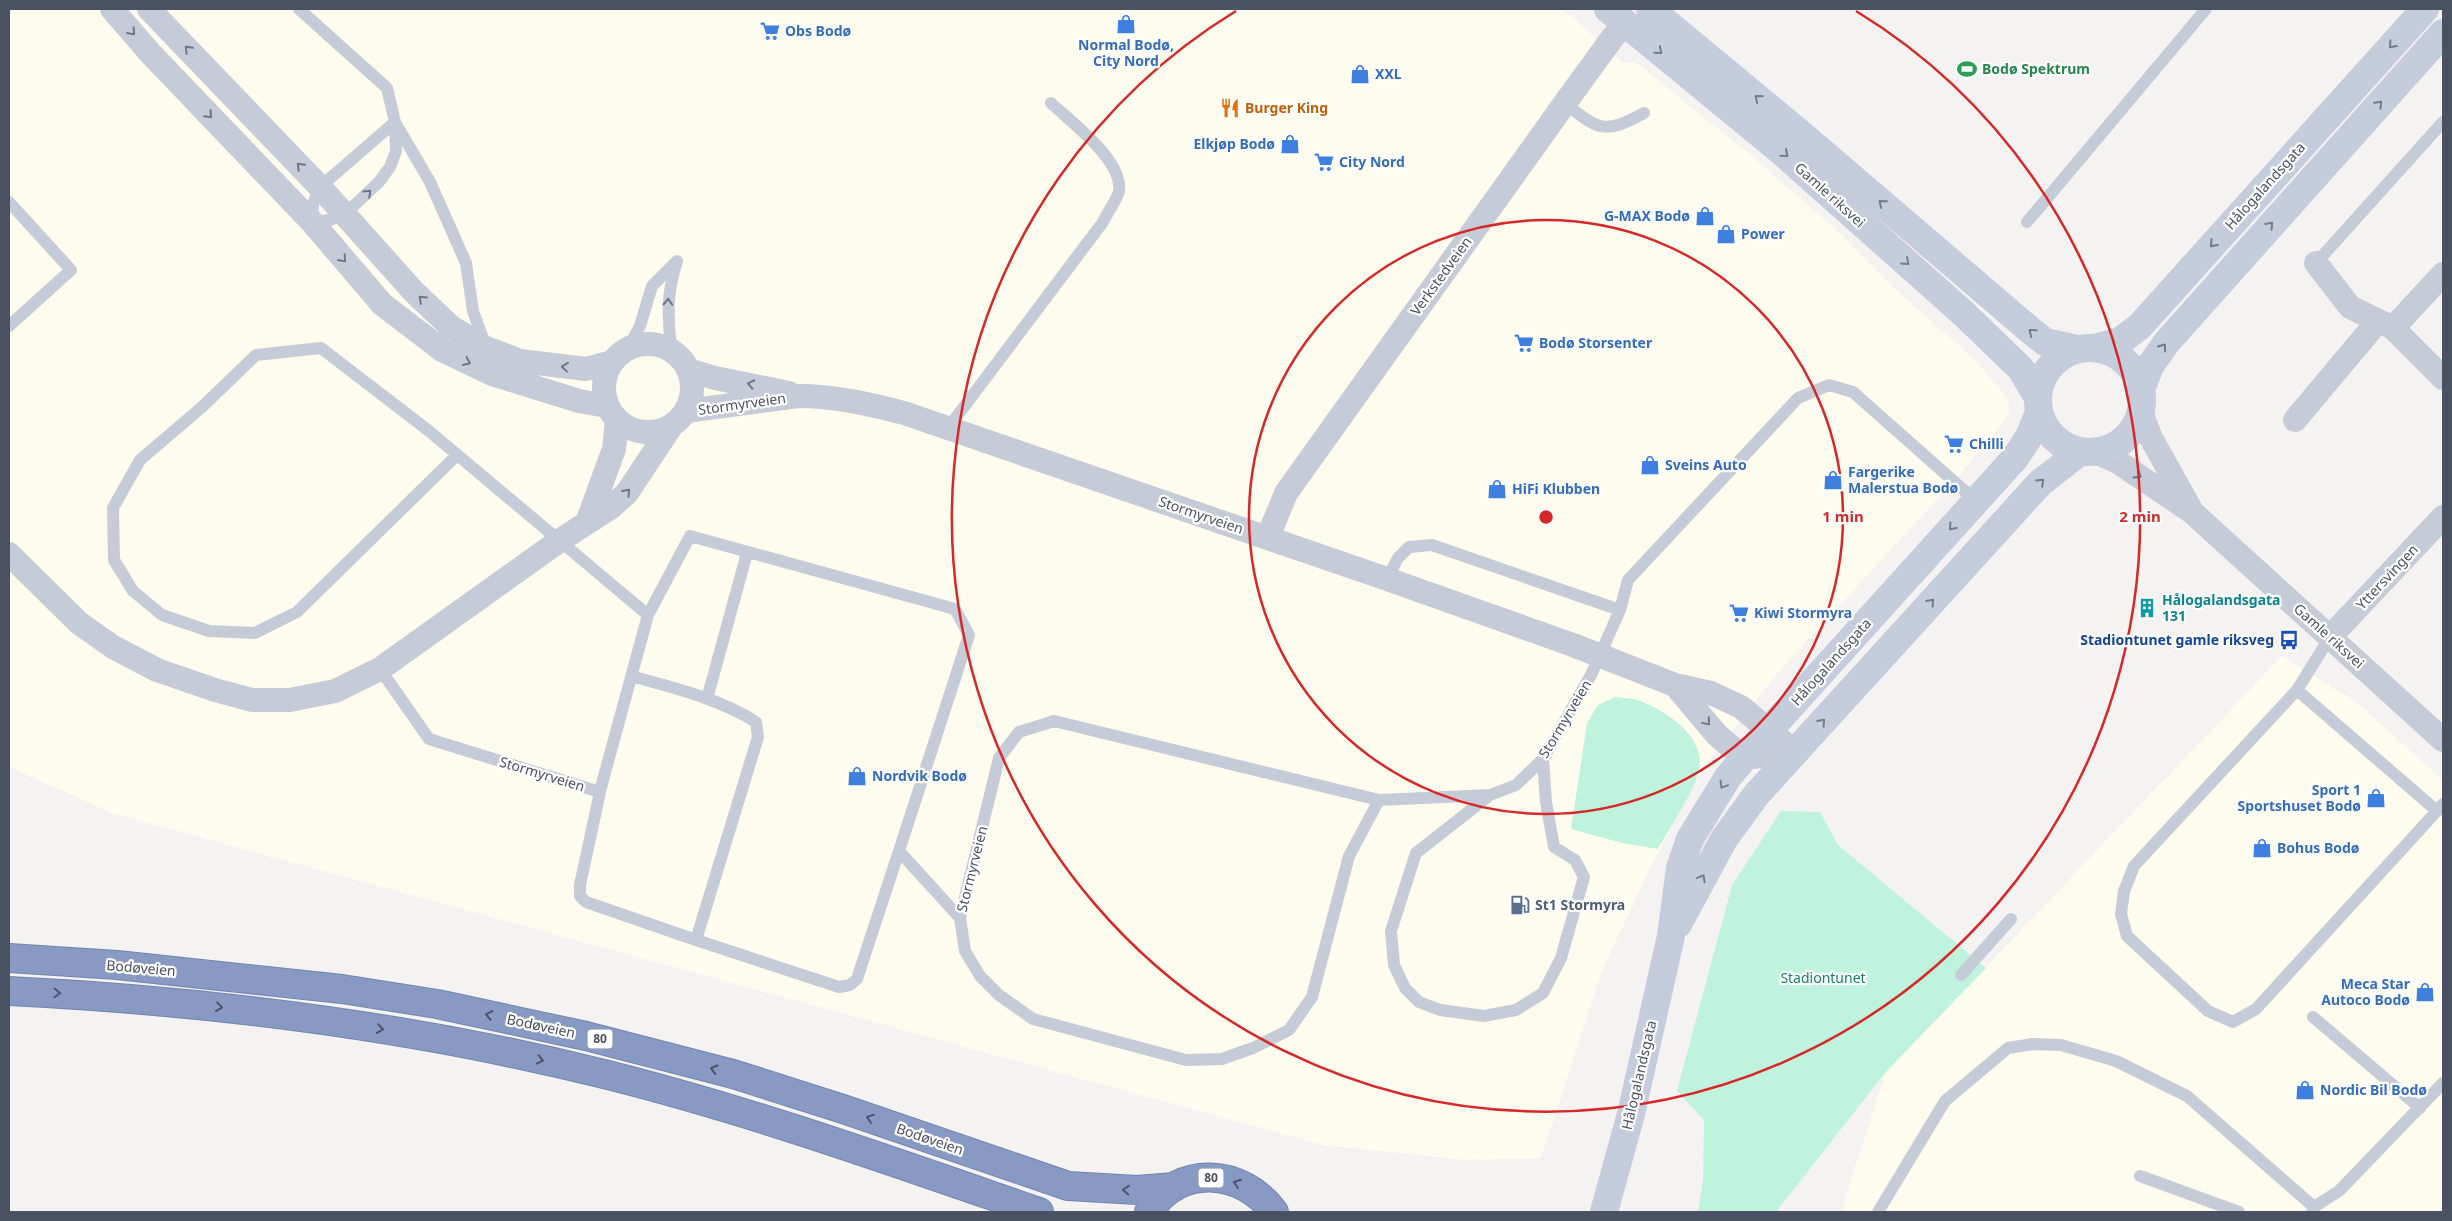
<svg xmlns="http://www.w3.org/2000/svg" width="2452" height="1221" font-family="'Noto Sans',sans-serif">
<rect width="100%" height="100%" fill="#f5f3f2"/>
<!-- commercial -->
<path fill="#fefcee" d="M9 9H1563L1622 62 1638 64 1749 154 1841 234 1896 290 1974 359 2008 399 2009 415 1962 472 1776 675 1702 769 1648 872 1601 973 1541 1158 1467 1160 1323 1145 112 813 9 767Z
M2282 656 2359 704 2443 781V1212H1841L1885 1073Z"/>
<!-- green -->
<path fill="#c0f3dd" d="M1615 697C1622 698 1631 698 1638 700 1667 711 1709 738 1698 774 1692 795 1669 829 1658 849L1622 843 1571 829 1587 723 1598 705Z
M1781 811 1820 812 1838 845 1986 968 1885 1073 1776 1212H1698L1703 1181 1704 1120 1677 1091 1732 885Z"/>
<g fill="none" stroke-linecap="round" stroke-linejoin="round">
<defs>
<path id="highway" d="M9 958 117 965 342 989 437 1004 586 1036 733 1074 843 1109 1068 1186 1137 1190 1174 1187
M9 991C211 1001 412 1026 608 1075 755 1112 897 1163 1039 1212
M1149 1212C1178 1163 1243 1169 1274 1212"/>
</defs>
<!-- highway casing -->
<use href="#highway" stroke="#7385af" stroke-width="30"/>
<!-- lane -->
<path stroke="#c6ccd7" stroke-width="12" d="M299 9 387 88 395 122 396 151 390 167 379 182 345 214 330 220 312 222 313 204 320 187 395 122
M1565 103C1598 130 1604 135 1644 113
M396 124 430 182 466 263 473 311 486 347
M9 202 71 270 9 326
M2027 222 2206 9
M2316 263 2443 122
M628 348 640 326 652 286 677 261C666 296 668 315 671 350
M948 428 1103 222C1107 213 1117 200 1119 191 1123 160 1071 122 1051 103
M457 455 297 612 255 633 209 631 162 615 133 591 114 560 113 508 140 460 202 407 256 355 321 348 429 431 648 615 600 791
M1387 579 1398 558 1409 547 1432 545 1620 610
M648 615 690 536 955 609 969 635 899 851 960 918
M380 669 429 739 600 792 580 885V896L586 902 696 940 758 737 756 722C718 698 674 688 631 676
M2297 690 2330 637
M707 699 747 553
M1490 795 1416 853 1391 931 1394 965 1405 988 1419 1002 1440 1010 1484 1016 1516 1010 1543 993 1561 958 1584 877 1575 860 1554 847 1546 802 1543 759
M1379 800 1349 856 1312 997 1289 1030 1253 1048 1222 1059 1186 1060 1033 1019 999 995 980 976 965 951 960 918 999 758 1019 732 1054 721 1379 800 1490 795 1516 785 1543 759 1591 675 1620 610 1628 580 1798 398 1829 385 1853 392 1976 501
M2437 811 2297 690 2134 866 2124 891 2121 914 2127 936 2208 1011 2233 1022 2256 1009 2415 835 2443 804
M696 940 839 987 850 985 857 979 899 851
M1961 975 2011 919
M2313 1017 2420 1108
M2140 1176 2239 1212
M1878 1212 1945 1101 2008 1048 2033 1044 2061 1045 2116 1061 2187 1096 2314 1207
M2312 1212 2314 1207 2339 1191 2443 1083"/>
<!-- street -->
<path stroke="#c6ccd7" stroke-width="24" d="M112 9 151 54 312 222 382 304 442 350 492 374 579 401 607 406
M149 9 320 187 414 292 451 327 486 348 520 361 586 369 612 362
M2316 263 2350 307 2393 328 2443 378
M2393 328 2443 274
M604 388a44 44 0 1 1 88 0a44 44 0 1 1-88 0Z
M688 370 715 378 789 393
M686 411 798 396C835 396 869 404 904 413L1387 579 1573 645 1675 685 1711 693 1741 707 1795 752
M2141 412 2151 438 2190 508
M2295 420 2378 321
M2095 452 2118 462 2192 512 2443 740
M588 520 614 449 617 420
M1268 537 1286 493 1565 103 1613 37 1626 24
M9 554 79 623 113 647 157 670 215 690 252 700H290L335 691 380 669 559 541 610 508 627 493 672 425
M2330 637 2443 517
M1675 685 1717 735 1744 758 1795 752"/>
<!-- secondary -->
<path stroke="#c5ccdc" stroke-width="28" d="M1608 9 1782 152 1963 313 2021 369 2037 396
M1650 9 1801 134 2030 330 2045 342 2077 349
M2038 400a52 52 0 1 1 104 0a52 52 0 1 1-104 0Z
M2095 348 2120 341 2139 327 2425 9
M2141 390 2150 366 2167 342 2443 33
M1678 924 1724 839 1756 795 2040 483 2080 452
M1604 1212 1631 1114 1671 936 1680 868 1690 839 1728 777 1744 758 2015 458 2029 437 2039 412"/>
<!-- highway -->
<use href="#highway" stroke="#889ac3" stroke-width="28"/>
</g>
<!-- one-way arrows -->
<defs><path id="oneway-chevron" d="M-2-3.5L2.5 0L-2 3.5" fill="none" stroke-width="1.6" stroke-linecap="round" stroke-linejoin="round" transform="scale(1.25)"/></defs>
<g stroke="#6e7685">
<use href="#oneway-chevron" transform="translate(132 32) rotate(49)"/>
<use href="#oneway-chevron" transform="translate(188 49) rotate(-134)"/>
<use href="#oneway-chevron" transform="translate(209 115) rotate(46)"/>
<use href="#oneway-chevron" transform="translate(300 166) rotate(-134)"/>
<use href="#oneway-chevron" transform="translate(368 193) rotate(-44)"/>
<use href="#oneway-chevron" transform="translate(343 259) rotate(49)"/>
<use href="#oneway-chevron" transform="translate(422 299) rotate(-136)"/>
<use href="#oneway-chevron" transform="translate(668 302) rotate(-87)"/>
<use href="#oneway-chevron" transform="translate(467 362) rotate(25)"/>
<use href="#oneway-chevron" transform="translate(565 367) rotate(-174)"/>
<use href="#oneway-chevron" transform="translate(751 384) rotate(-168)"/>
<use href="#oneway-chevron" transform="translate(2138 475) rotate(32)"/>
<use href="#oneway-chevron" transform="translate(627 492) rotate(-48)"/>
<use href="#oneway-chevron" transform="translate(1707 722) rotate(50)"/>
</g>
<g stroke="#747c8d">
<use href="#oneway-chevron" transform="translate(2392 45) rotate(132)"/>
<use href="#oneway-chevron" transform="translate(1659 51) rotate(39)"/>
<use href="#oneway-chevron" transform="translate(1758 98) rotate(-140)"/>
<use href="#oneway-chevron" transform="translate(2379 104) rotate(-47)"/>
<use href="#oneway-chevron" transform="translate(1785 154) rotate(41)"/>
<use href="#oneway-chevron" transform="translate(1882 203) rotate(-139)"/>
<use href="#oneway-chevron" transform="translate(2270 225) rotate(-48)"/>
<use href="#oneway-chevron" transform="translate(2213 244) rotate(132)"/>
<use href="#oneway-chevron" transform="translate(1906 262) rotate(42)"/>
<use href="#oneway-chevron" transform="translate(2032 332) rotate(-141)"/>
<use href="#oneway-chevron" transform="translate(2163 347) rotate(-55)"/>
<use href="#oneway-chevron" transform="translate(2041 482) rotate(-43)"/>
<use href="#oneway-chevron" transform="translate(1952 527) rotate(132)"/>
<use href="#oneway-chevron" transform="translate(1931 602) rotate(-48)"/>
<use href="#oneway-chevron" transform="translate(1822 722) rotate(-48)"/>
<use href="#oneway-chevron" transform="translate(1723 785) rotate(121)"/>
<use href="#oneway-chevron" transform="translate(1702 878) rotate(-61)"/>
</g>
<g stroke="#4c5567">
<use href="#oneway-chevron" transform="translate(57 993) rotate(3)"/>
<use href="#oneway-chevron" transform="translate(219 1007) rotate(7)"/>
<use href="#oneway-chevron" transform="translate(489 1015) rotate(-169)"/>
<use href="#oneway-chevron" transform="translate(380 1029) rotate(9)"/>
<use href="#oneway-chevron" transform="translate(540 1060) rotate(13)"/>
<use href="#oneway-chevron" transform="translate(714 1069) rotate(-164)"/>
<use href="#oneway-chevron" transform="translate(870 1118) rotate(-161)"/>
<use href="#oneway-chevron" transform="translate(1237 1183) rotate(-160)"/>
<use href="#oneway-chevron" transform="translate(1126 1190) rotate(-176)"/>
</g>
<!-- distance rings -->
<g fill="none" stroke="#d62828" stroke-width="2.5">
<circle cx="1546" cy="517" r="297"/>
<path d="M1856 11A594 594 0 1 1 1236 11"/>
</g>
<!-- icons -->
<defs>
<symbol id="shop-bare" viewBox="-9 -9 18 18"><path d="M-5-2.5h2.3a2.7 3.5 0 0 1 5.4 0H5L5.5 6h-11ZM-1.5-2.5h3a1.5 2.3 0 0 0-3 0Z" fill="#3f7fe0" stroke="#fff" stroke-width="2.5" paint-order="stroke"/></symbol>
<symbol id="supermarket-bare" viewBox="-9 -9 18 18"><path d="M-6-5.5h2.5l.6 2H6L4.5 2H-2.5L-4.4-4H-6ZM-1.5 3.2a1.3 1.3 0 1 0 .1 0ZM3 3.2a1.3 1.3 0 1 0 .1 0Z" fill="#3f7fe0" stroke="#fff" stroke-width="2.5" paint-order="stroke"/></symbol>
<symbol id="stadium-bare" viewBox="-9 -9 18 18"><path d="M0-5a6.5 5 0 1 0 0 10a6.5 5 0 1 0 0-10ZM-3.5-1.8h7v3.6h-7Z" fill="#2e9e5b" stroke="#fff" stroke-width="2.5" paint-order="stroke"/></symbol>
<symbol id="restaurant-bare" viewBox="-9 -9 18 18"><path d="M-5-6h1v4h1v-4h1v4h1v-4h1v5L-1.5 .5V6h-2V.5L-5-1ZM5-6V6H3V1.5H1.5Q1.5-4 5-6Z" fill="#e8710a" stroke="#fff" stroke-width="2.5" paint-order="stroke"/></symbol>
<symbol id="building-bare" viewBox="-9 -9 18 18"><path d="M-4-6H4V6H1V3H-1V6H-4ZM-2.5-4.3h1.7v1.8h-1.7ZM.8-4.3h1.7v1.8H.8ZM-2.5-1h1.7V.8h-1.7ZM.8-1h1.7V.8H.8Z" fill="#0f9aa8" stroke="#fff" stroke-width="2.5" paint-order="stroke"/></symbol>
<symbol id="bus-bare" viewBox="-9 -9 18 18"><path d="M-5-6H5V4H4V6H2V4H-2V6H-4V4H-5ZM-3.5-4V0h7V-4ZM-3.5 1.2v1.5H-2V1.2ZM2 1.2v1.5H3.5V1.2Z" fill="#1a4fb4" stroke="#fff" stroke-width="2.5" paint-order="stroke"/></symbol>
<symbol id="fuel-bare" viewBox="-9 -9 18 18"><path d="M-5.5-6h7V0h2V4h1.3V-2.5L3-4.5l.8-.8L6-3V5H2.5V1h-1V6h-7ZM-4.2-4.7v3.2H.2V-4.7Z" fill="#5c6f8a" stroke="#fff" stroke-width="2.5" paint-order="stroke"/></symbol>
</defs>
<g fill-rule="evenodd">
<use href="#shop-bare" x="1112" y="10" width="28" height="28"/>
<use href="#supermarket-bare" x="756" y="17" width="28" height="28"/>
<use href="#stadium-bare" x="1953" y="55" width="28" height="28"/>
<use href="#shop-bare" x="1346" y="60" width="28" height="28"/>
<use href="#restaurant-bare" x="1216" y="94" width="28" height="28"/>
<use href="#shop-bare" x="1276" y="130" width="28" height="28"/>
<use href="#supermarket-bare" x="1310" y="148" width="28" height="28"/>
<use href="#shop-bare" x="1691" y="202" width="28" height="28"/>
<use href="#shop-bare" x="1712" y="220" width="28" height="28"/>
<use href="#supermarket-bare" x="1510" y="329" width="28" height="28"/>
<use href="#supermarket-bare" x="1940" y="430" width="28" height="28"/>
<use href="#shop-bare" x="1636" y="451" width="28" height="28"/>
<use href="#shop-bare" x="1819" y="466" width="28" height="28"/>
<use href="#shop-bare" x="1483" y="475" width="28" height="28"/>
<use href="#building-bare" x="2133" y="594" width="28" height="28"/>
<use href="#supermarket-bare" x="1725" y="599" width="28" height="28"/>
<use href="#bus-bare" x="2275" y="626" width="28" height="28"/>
<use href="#shop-bare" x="843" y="762" width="28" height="28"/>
<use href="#shop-bare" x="2362" y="784" width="28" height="28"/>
<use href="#shop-bare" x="2248" y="834" width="28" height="28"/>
<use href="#fuel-bare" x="1506" y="891" width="28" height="28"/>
<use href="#shop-bare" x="2411" y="978" width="28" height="28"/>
<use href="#shop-bare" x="2291" y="1076" width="28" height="28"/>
</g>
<g text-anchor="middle" stroke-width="4.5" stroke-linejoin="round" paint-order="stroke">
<!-- shield labels -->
<g fill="#fff" stroke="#808591" stroke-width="1">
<rect x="587.5" y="1029.5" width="25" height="19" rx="4"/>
<rect x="1198.5" y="1168.5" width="25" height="19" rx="4"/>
</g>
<g font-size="12" font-weight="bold" fill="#495162">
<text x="600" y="1043">80</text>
<text x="1211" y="1182">80</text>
</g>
<!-- shop labels -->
<g font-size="14" font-weight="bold" fill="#366cbe" stroke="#fff" text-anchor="start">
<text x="785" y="36">Obs Bodø</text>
<text x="1126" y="50" text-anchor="middle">Normal Bodø,<tspan x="1126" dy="16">City Nord</tspan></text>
<text x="1375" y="79">XXL</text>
<text x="1275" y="149" text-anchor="end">Elkjøp Bodø</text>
<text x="1339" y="167">City Nord</text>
<text x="1690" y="221" text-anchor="end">G-MAX Bodø</text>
<text x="1741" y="239">Power</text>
<text x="1539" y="348">Bodø Storsenter</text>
<text x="1969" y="449">Chilli</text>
<text x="1665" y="470">Sveins Auto</text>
<text x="1848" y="477">Fargerike<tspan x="1848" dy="16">Malerstua Bodø</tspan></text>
<text x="1512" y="494">HiFi Klubben</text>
<text x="1754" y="618">Kiwi Stormyra</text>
<text x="872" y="781">Nordvik Bodø</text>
<text x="2361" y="795" text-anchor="end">Sport 1<tspan x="2361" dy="16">Sportshuset Bodø</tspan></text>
<text x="2277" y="853">Bohus Bodø</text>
<text x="2410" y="989" text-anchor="end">Meca Star<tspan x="2410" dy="16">Autoco Bodø</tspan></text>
<text x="2320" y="1095">Nordic Bil Bodø</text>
</g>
<!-- leisure labels -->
<g font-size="14" font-weight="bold" fill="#27864d" stroke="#fff" text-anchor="start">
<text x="1982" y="74">Bodø Spektrum</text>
</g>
<!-- food labels -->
<g font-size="14" font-weight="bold" fill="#c56008" stroke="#fff" text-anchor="start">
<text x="1245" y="113">Burger King</text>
</g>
<!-- street labels -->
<g font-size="14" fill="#495162" stroke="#fff">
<text transform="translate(2265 186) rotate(-48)" y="5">Hålogalandsgata</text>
<text transform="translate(1830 195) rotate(42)" y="5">Gamle riksvei</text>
<text transform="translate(1441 276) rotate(-54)" y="5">Verkstedveien</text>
<text transform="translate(742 404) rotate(-8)" y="5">Stormyrveien</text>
<text transform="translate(1201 515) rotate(19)" y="5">Stormyrveien</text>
<text transform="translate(2387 577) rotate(-47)" y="5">Yttersvingen</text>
<text transform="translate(2329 636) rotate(42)" y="5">Gamle riksvei</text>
<text transform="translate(1831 662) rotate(-48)" y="5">Hålogalandsgata</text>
<text transform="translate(1565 719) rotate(-59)" y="5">Stormyrveien</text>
<text transform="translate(542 774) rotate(17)" y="5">Stormyrveien</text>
<text transform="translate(972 869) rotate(-76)" y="5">Stormyrveien</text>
<text transform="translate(141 968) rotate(5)" y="5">Bodøveien</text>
<text transform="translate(541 1026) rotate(12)" y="5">Bodøveien</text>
<text transform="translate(1639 1075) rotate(-77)" y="5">Hålogalandsgata</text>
<text transform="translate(930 1139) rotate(19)" y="5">Bodøveien</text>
</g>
<!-- culture labels -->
<g font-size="14" font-weight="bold" fill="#0d838f" stroke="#fff" text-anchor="start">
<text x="2162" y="605">Hålogalandsgata<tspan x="2162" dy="16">131</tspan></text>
</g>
<!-- transit labels -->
<g font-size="14" font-weight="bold" fill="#164399" stroke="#fff" text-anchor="end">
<text x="2274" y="645">Stadiontunet gamle riksveg</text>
</g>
<!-- service labels -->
<g font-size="14" font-weight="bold" fill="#4e5e75" stroke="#fff" text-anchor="start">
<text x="1535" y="910">St1 Stormyra</text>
</g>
<!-- park labels -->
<g font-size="14" fill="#128460" stroke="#fff">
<text x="1823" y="983">Stadiontunet</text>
</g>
</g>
<circle cx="1546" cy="517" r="8" fill="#d62828" stroke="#fff" stroke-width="2.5"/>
<g font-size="15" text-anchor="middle" font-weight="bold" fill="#d62828" stroke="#fff" stroke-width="4.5" stroke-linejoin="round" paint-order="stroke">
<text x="1843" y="522">1 min</text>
<text x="2140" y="522">2 min</text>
</g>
<!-- border -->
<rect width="2452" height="1221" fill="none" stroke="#495162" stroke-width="20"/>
</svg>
